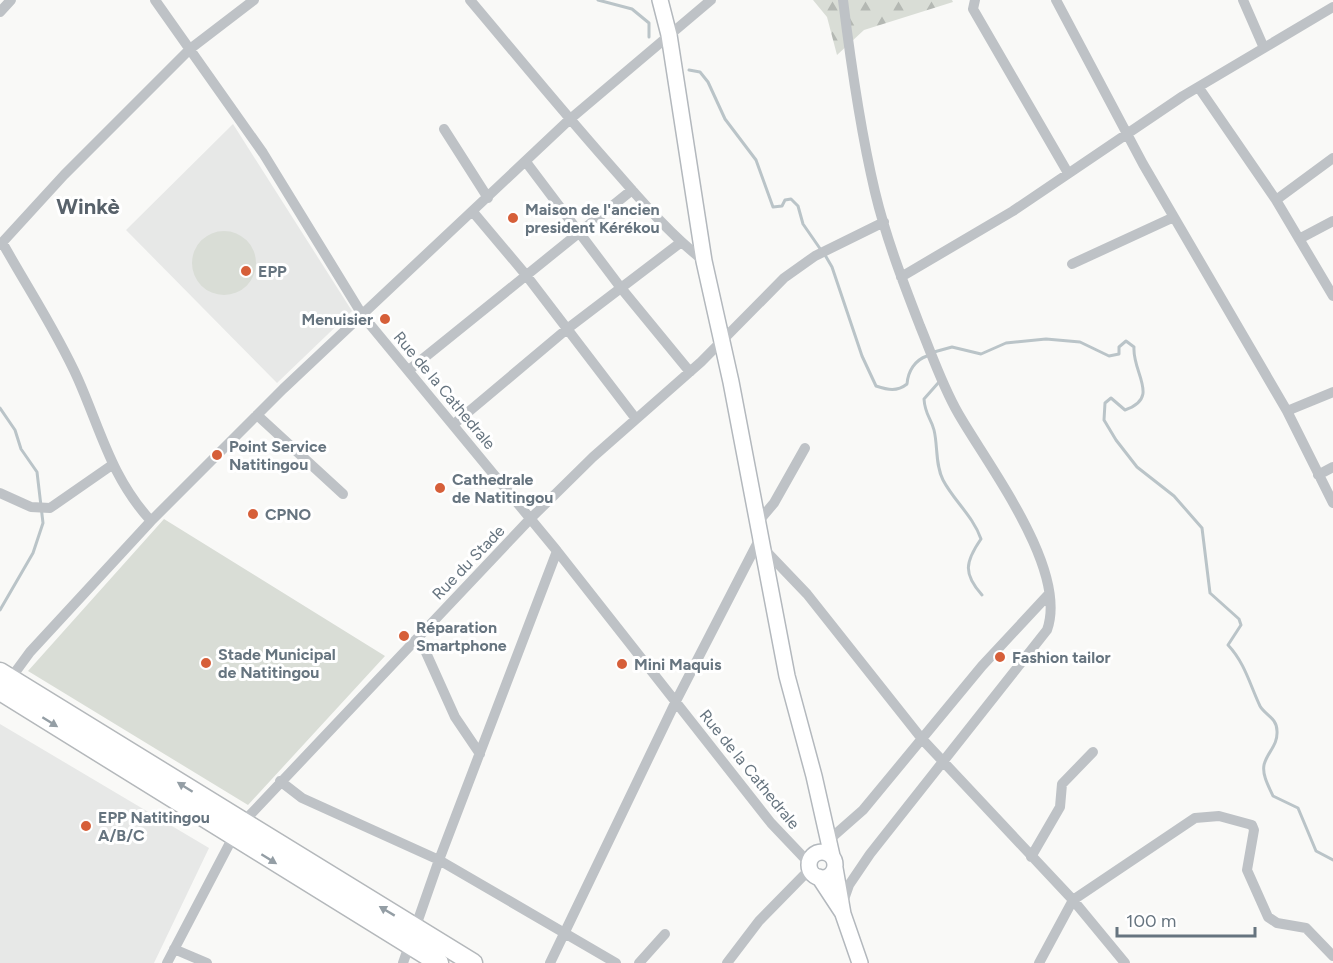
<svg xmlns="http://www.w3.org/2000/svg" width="1333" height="963" font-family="Figtree,sans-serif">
<defs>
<pattern id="forest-firs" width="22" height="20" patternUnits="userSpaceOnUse" patternTransform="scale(1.5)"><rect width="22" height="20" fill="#d9ddd6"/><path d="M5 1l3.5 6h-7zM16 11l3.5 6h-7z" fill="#b4b8b3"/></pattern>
</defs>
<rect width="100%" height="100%" fill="#f9f9f7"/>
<!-- built -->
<path fill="#e7e8e7" d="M233 124 352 311 277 383 126 230Z
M0 724 209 848 154 963H0Z"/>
<!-- green -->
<path fill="#d9ddd6" d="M192 263a32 32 0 1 1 64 0a32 32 0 1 1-64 0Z
M164 519 385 656 248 805 28 671Z"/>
<!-- forest -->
<path fill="url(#forest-firs)" d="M813 0H952L953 2 864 30 837 55 827 17Z"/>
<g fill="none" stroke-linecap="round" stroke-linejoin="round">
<!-- stream -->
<path stroke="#bac4c8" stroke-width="3" d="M598 0 632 9 649 23V37
M689 70 700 72 708 82 725 119 756 160 773 207 782 206 785 200 791 199 798 206 803 224 821 250
M825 255 832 267 862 356 876 386C888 390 897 392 907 384 908 371 915 360 927 356
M934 352 952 347 981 354 1006 343 1046 339 1080 342 1109 356 1119 354V347L1126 341 1134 347C1132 373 1161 398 1125 410L1111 398 1105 403 1104 420 1116 440 1137 467 1174 496 1202 528 1210 593 1239 619 1241 625 1228 645C1245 663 1250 685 1260 706 1265 715 1277 718 1277 731 1278 746 1267 752 1264 765 1262 775 1269 787 1273 796L1298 808 1316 851 1333 860
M939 382 924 399C925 415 931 418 934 430 938 446 935 464 943 480 954 501 973 516 981 539 965 562 963 574 982 595
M0 408 15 430 21 449 37 472 43 523 33 553 0 610"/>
<defs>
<path id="secondary" d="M660 0 669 35 704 261 731 382 787 676 814 776 832 856
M809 865a13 13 0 1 1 26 0a13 13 0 1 1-26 0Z
M835 868 843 914 860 963
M819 877 842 912"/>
<path id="highway" d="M0 672 473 963
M0 691 439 963"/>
</defs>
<!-- secondary casing -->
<use href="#secondary" stroke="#b3b8bd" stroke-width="18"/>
<!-- highway casing -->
<use href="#highway" stroke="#b4b8bb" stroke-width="21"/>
<!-- street -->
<path stroke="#bec2c6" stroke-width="10" d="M155 0 263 153 363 316 557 551 771 823 809 863
M470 0C519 58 567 117 618 174 645 205 672 236 704 261
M843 0C851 65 860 129 875 192 886 238 903 282 920 326 932 355 942 385 958 413 987 464 1069 570 1047 630L870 854 849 885 843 902
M975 0 973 9 1068 173
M1056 0 1143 164 1287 411 1333 503
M1243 0 1264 48
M0 12 11 0
M1199 88 1276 200 1333 296
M444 129 488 198
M526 162 621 288 690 372
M1276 200 1333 158
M473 212 526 275 636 419
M1299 239 1333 221
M2 242C27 287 57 332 78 379 101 431 111 477 151 521
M0 245 64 175 190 49 254 0
M1072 264 1174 217
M901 277 1013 211 1183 96 1333 7
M409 370 632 190
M1287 411 1333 392
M257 415 343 494
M454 424 567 329 680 243
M1318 475 1333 467
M0 493 31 507 50 508 112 465
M758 522 774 503 805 448
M763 548 807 594 922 739 1073 900 1125 963
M419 637 455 717 480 754
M8 682 30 652 151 521 283 389 569 120 711 0
M280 781 302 798 439 860 616 963
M830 839 863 810 982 666 1048 595
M1031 857 1060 807 1062 784 1093 752
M174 949 207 963
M167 963 233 837 250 815 531 518 593 457 701 362 784 278 815 256 884 222
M403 963 439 860 557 551
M550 963 676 701 760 538
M639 963 665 934
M727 963 759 921 810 869
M1039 963 1073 900 1195 818 1219 816 1252 825 1254 830 1247 870 1268 917 1277 923 1306 928 1333 956"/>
<!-- secondary -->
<use href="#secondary" stroke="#fff" stroke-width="15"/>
<!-- highway -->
<use href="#highway" stroke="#fff" stroke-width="18"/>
</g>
<!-- one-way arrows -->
<defs><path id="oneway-solid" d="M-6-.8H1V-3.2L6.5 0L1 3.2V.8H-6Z" transform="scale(1.5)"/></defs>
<g fill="#949ea5">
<use href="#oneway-solid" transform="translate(50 722) rotate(32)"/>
<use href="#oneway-solid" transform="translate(185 787) rotate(-148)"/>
<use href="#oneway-solid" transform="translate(269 859) rotate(32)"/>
<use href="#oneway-solid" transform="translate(387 911) rotate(-149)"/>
</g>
<!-- markers -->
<g fill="#d65f39" stroke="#fff" stroke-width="2">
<circle cx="513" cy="218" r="6"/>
<circle cx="246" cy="271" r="6"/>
<circle cx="385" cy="319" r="6"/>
<circle cx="217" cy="455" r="6"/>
<circle cx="440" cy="488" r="6"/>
<circle cx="253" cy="514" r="6"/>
<circle cx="404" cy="636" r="6"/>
<circle cx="1000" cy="657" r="6"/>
<circle cx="206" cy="663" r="6"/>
<circle cx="622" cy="664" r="6"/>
<circle cx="86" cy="826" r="6"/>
</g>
<g text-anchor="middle" stroke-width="6" stroke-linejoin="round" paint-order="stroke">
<!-- poi labels -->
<g font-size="16" font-weight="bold" fill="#66747f" stroke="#fff" text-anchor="start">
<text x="525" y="215">Maison de l'ancien<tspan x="525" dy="18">president Kérékou</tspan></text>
<text x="258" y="277">EPP</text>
<text x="373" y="325" text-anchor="end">Menuisier</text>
<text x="229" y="452">Point Service<tspan x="229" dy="18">Natitingou</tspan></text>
<text x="452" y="485">Cathedrale<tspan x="452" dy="18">de Natitingou</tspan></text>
<text x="265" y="520">CPNO</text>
<text x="416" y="633">Réparation<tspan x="416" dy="18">Smartphone</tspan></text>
<text x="218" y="660">Stade Municipal<tspan x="218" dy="18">de Natitingou</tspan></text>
<text x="1012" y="663">Fashion tailor</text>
<text x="634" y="670">Mini Maquis</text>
<text x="98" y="823">EPP Natitingou<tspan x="98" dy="18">A/B/C</tspan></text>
</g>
<!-- street labels -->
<g font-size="16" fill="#66747f" stroke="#fff">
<text transform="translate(445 390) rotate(50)" y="6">Rue de la Cathedrale</text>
<text transform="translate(468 562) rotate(-46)" y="6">Rue du Stade</text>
<text transform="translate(750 769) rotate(51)" y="6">Rue de la Cathedrale</text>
</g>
<!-- district labels -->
<g font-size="22" font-weight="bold" fill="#58626b" stroke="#fff">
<text x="88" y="214">Winkè</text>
</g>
</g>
<!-- scale -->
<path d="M1117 927v9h138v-9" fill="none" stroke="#66747f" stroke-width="3"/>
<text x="1126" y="927" font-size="18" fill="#66747f" stroke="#ffffff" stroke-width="4.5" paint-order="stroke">100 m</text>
</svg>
